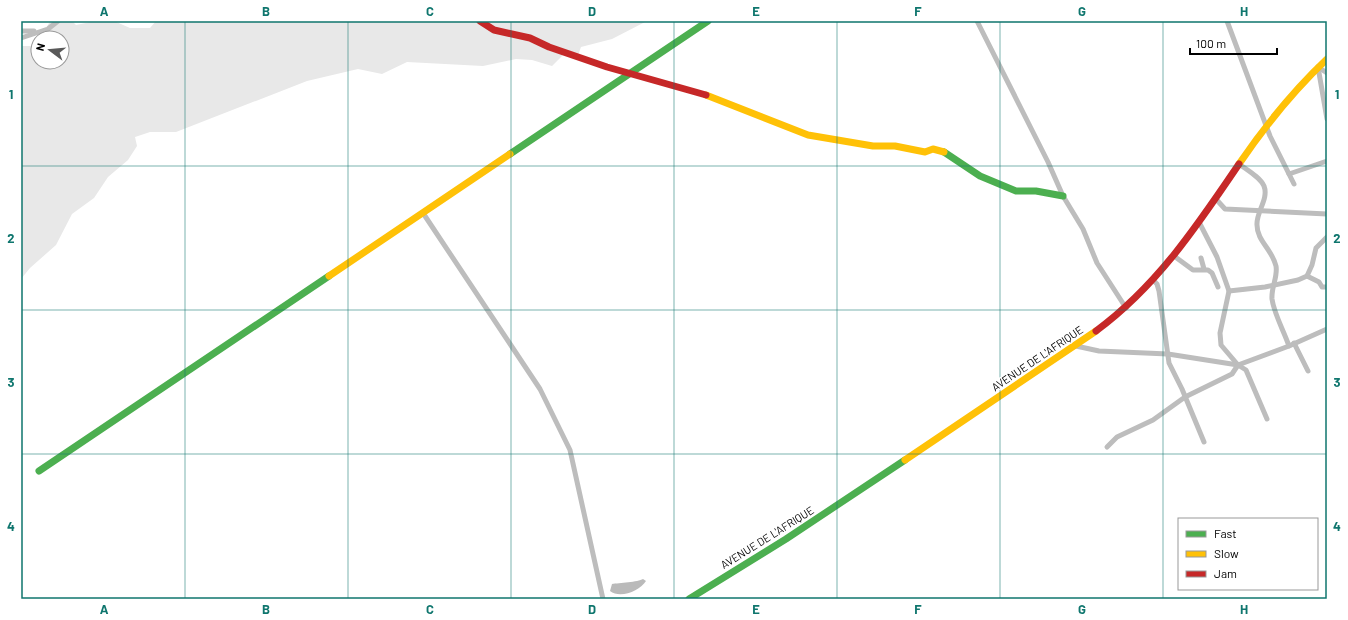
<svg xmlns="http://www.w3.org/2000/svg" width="1348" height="620" font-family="Barlow,sans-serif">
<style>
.green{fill:#e8e8e8}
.water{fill:#bababa}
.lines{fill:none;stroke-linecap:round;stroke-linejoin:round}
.street{stroke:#bdbdbd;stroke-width:5}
.fast{stroke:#4caf50;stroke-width:7}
.slow{stroke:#ffc107;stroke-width:7}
.jam{stroke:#c62828;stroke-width:7}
.grid{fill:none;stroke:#0f766e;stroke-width:1;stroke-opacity:0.55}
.labels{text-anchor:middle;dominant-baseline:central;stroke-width:3;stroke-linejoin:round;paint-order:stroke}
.street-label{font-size:11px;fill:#000;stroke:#fff}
.neatline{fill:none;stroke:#0f766e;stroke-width:1.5}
.grid-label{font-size:13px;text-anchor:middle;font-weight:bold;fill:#0f766e}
</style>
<rect width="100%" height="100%" fill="#fff"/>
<path class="green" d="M 50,21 L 72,21 L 76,25 L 96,21 L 114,21 L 130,28 L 150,28 L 156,21 L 647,21 L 612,39 L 581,47 L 577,58 L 563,55 L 552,66 L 532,60 L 516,59 L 483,66 L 407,62 L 382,74 L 358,69 L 307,81 L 176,132 L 150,132 L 135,137 L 137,146 L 128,160 L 108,177 L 94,198 L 72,214 L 56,245 L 30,268 L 21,279 L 21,46 L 33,46 L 35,57 L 38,62 L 62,62 L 62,38 L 41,38 Z"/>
<path class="water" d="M 643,579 L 646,581 C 640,591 620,599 610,591 L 612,584 C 619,583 638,582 643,579 Z"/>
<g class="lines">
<g class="street">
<path d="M 977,21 L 1048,162 L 1063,196 L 1083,229 L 1097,263 L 1126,308"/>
<path d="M 1227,21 L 1270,136 L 1289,174 L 1327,161"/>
<path d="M 21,31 L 34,31"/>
<path d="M 21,38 L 48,29 L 58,21"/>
<path d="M 1318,67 L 1327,119"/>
<path d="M 1318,67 L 1327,73"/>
<path d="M 1239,164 C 1247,170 1260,177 1264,186 C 1269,199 1256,212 1257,225 C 1257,241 1272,249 1276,266 C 1278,277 1271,287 1272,299 C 1274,314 1284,331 1289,346"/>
<path d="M 1289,174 L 1294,184"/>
<path d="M 1215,198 L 1225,209 L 1327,214"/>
<path d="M 423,213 L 540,389 L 570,450 L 603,599"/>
<path d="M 1199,222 L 1217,257 L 1229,291 L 1220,333 L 1221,345 L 1238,365 L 1246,370 L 1267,419"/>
<path d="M 1174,256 L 1193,270 L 1208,270 L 1212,273 L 1218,287"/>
<path d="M 1201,258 L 1204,269"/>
<path d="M 1307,276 L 1319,282 L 1322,287 L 1327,287"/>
<path d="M 1153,280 L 1157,284 L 1159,291 L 1169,363 L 1182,389 L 1204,442"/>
<path d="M 1229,291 L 1265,287 L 1298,280 L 1307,276 L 1312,265 L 1316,248 L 1327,237"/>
<path d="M 1294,343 L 1308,371"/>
<path d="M 1076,346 L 1099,351 L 1168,354 L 1238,365 L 1289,346 L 1327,329"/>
<path d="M 1107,447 L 1117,437 L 1153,420 L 1185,397 L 1232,374 L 1238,365"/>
</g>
<g class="fast">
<path d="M 944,152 L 980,176 L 1016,191 L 1036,191 L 1063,196"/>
<path d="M 510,154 L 708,21"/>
<path d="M 39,471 L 329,276"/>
<path d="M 689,599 L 786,539 L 905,460"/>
</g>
<g class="slow">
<path d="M 706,95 L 808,135 L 873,146 L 895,146 L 925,152 L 933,149 L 944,152"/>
<path d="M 1239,164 C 1265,126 1293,91 1327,59"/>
<path d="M 329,276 L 510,154"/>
<path d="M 905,460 L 1096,331"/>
</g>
<g class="jam">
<path d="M 480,21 L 494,30 L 530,38 L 549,47 L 607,67 L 706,95"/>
<path d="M 1096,331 C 1157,286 1197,226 1239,164"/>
</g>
</g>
<path class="grid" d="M 185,21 L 185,599M 348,21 L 348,599M 511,21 L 511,599M 674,21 L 674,599M 837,21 L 837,599M 1000,21 L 1000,599M 1163,21 L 1163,599M 21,166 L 1327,166M 21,310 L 1327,310M 21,454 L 1327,454"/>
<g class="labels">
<g class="street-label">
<text transform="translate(1037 358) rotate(-34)">AVENUE DE L'AFRIQUE</text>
<text transform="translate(767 537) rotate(-32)">AVENUE DE L'AFRIQUE</text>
</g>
</g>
<rect width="1348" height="620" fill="none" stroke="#ffffff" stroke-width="44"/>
<rect x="1178" y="518" width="140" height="72" fill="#ffffff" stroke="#999999"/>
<rect x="1186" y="531" width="20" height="6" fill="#4caf50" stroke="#999999"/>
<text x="1214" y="538" font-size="12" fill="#000000">Fast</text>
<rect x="1186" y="551" width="20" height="6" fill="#ffc107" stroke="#999999"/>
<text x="1214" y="558" font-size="12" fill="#000000">Slow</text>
<rect x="1186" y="571" width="20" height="6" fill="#c62828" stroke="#999999"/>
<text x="1214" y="578" font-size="12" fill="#000000">Jam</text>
<g transform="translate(50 50) rotate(286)"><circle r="19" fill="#ffffff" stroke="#999999"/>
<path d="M0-3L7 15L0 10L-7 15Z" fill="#595959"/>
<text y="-6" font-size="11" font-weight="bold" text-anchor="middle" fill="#000000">N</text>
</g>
<path d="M1190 48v6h87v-6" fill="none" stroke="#000000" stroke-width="2"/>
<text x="1196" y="48" font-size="12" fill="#000000" stroke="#ffffff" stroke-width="3" paint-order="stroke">100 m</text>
<rect x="22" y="22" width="1304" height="576" class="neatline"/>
<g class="grid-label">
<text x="104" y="16">A</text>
<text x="266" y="16">B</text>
<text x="430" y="16">C</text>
<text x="592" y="16">D</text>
<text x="756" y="16">E</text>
<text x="918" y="16">F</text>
<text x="1082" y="16">G</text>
<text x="1244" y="16">H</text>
<text x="11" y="99">1</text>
<text x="1337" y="99">1</text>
<text x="11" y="243">2</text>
<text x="1337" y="243">2</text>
<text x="11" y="387">3</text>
<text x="1337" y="387">3</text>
<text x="11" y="531">4</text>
<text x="1337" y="531">4</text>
<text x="104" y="614">A</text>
<text x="266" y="614">B</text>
<text x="430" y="614">C</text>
<text x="592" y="614">D</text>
<text x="756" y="614">E</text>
<text x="918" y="614">F</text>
<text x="1082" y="614">G</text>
<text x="1244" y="614">H</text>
</g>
</svg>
